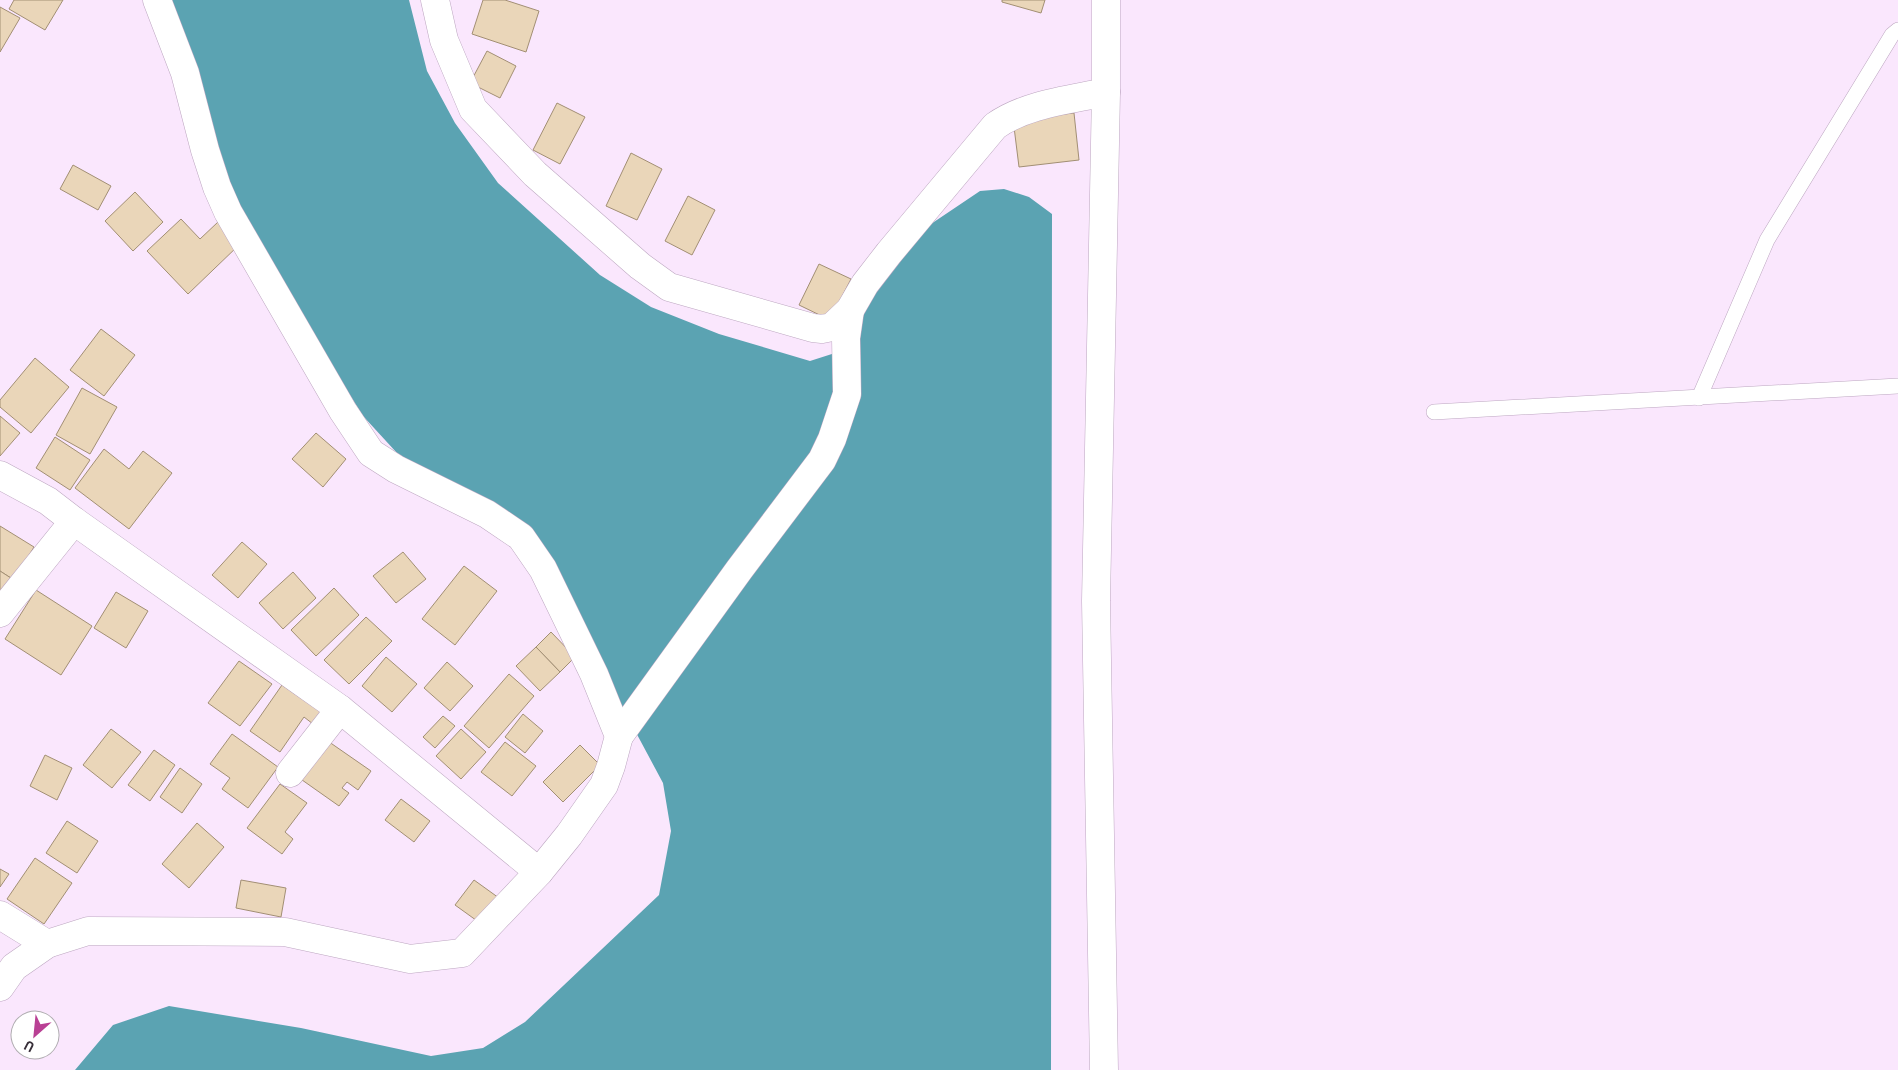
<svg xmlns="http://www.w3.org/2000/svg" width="1898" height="1070" font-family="'PT Sans',sans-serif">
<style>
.water{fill:#5ba3b2}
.building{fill:#ead6b9;stroke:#a28f74}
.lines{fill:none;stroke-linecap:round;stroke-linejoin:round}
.service-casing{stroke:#bda7c1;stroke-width:16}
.minor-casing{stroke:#bda7c1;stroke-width:29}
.service{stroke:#fff;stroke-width:15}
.minor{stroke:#fff;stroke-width:28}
</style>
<rect width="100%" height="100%" fill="#fae7fd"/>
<path class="water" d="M 168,0 L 409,0 L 427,71 L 455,123 L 498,183 L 600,275 L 651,307 L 719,334 L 810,361 L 835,353 L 869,297 L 925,228 L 980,191 L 1004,189 L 1029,197 L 1052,214 L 1051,1070 L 75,1070 L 113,1025 L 169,1006 L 301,1028 L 431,1056 L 483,1048 L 525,1022 L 659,895 L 671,831 L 663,783 L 549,570 L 527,535 L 397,453 L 363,416 L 263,256 L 223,183 Z"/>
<g class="building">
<path d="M 14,0 L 63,0 L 45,30 L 9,9 Z"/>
<path d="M 483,0 L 505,0 L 539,11 L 526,52 L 472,34 Z"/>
<path d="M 1002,0 L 1045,0 L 1041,13 L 1002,2 Z"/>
<path d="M 0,7 L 20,18 L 0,52 Z"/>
<path d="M 487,51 L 516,66 L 500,98 L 470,83 Z"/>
<path d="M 557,103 L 585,117 L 560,164 L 533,150 Z"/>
<path d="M 1074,113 L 1079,160 L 1019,167 L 1013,119 Z"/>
<path d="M 631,153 L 662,169 L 637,220 L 606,206 Z"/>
<path d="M 73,165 L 111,186 L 98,210 L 60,189 Z"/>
<path d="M 135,192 L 163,222 L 133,251 L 105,221 Z"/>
<path d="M 688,196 L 715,210 L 692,255 L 665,241 Z"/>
<path d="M 181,219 L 200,239 L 218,222 L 239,245 L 188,294 L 147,251 Z"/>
<path d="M 819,264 L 851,279 L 830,320 L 799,305 Z"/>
<path d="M 101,329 L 135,355 L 104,396 L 70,370 Z"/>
<path d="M 35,358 L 69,387 L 31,433 L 0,407 L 0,400 Z"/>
<path d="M 82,388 L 117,407 L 90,454 L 56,435 Z"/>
<path d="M 0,416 L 20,433 L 0,456 Z"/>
<path d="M 316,433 L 346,459 L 323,487 L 292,459 Z"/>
<path d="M 55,437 L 90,460 L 70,490 L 36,468 Z"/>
<path d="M 104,449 L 129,469 L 143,451 L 172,473 L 129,529 L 75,488 Z"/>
<path d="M 0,526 L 34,547 L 14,580 L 0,571 Z"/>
<path d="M 242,542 L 267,564 L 238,598 L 212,575 Z"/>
<path d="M 403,552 L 426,579 L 396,603 L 373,576 Z"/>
<path d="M 464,566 L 497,591 L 455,645 L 422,619 Z"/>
<path d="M 0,571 L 14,580 L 0,602 Z"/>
<path d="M 293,572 L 316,598 L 283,629 L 259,603 Z"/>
<path d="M 334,588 L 359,615 L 316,656 L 291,630 Z"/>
<path d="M 36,590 L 92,626 L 61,675 L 5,639 Z"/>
<path d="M 116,592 L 148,611 L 126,648 L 94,628 Z"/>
<path d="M 366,617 L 392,641 L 349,684 L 324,660 Z"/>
<path d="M 551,632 L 575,657 L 560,672 L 536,647 Z"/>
<path d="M 536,647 L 560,672 L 540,691 L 516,666 Z"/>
<path d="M 386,657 L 417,684 L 392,712 L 362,686 Z"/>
<path d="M 239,661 L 272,684 L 240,726 L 208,703 Z"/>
<path d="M 447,662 L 473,686 L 450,711 L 424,688 Z"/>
<path d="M 509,674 L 534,696 L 489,748 L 464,726 Z"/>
<path d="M 282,685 L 321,712 L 313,724 L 304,717 L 280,752 L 250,731 Z"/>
<path d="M 523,714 L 543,731 L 525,753 L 505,737 Z"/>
<path d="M 443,716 L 455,726 L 435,748 L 423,737 Z"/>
<path d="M 111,729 L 141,752 L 112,788 L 83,765 Z"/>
<path d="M 461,729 L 486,752 L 461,779 L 436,756 Z"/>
<path d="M 232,734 L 278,767 L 248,808 L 222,789 L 230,778 L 210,764 Z"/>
<path d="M 322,737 L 371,771 L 358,790 L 347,782 L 342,788 L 349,793 L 339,806 L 295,775 Z"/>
<path d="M 505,742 L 536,766 L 512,796 L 481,772 Z"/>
<path d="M 580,745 L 600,765 L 563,802 L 543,782 Z"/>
<path d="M 154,750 L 175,765 L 150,801 L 128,785 Z"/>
<path d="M 45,755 L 72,768 L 57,800 L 30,786 Z"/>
<path d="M 180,768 L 202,784 L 182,813 L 160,797 Z"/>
<path d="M 280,784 L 307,803 L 285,832 L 293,839 L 282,854 L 247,828 Z"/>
<path d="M 401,799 L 430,821 L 414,842 L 385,820 Z"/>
<path d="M 67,821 L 98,841 L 77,873 L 46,853 Z"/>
<path d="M 197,823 L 224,847 L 189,888 L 162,864 Z"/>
<path d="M 35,858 L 72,883 L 44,924 L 7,899 Z"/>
<path d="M 0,869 L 9,874 L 0,887 Z"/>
<path d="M 241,880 L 286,888 L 281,917 L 236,908 Z"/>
<path d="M 474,880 L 499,898 L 480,923 L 455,905 Z"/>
</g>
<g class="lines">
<g class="service-casing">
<g id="service">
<path d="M 1699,398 L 1767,240 L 1892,35 L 1898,30"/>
<path d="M 1434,412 L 1898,386"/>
</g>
</g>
<g class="minor-casing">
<g id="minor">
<path d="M 435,0 L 444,40 L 473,109 L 535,174 L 640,266 L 669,287 L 813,328 L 822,329 L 832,327 L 850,310 L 865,284 L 889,253 L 995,126 C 1026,104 1069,100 1106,92"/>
<path d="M 0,475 L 48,501 L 74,521 L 340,709 L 539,872"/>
<path d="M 0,613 L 74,521"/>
<path d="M 619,736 L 739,570 L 822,460 L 832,439 L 847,394 L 846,338 L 850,310"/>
<path d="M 290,773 L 340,709"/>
<path d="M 0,915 L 47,944"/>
<path d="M 0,987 L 14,967 L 47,944 L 88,931 L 285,932 L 410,959 L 462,953 L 539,872 L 569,835 L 604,785 L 611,766 L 619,736 L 594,674 L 543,569 L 521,537 L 487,514 L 396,469 L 371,453 L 343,411 L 228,212 L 217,187 L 205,150 L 185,73 L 157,0"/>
<path d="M 1104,1070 L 1096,601 L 1106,92 L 1106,0"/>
</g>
</g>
<use href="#service" class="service"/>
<use href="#minor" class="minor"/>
</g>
<g transform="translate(35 1035) rotate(207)"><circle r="24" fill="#ffffff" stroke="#afacb0"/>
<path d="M0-4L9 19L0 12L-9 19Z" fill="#b94094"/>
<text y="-8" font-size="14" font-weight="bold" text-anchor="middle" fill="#382f39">U</text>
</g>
</svg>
